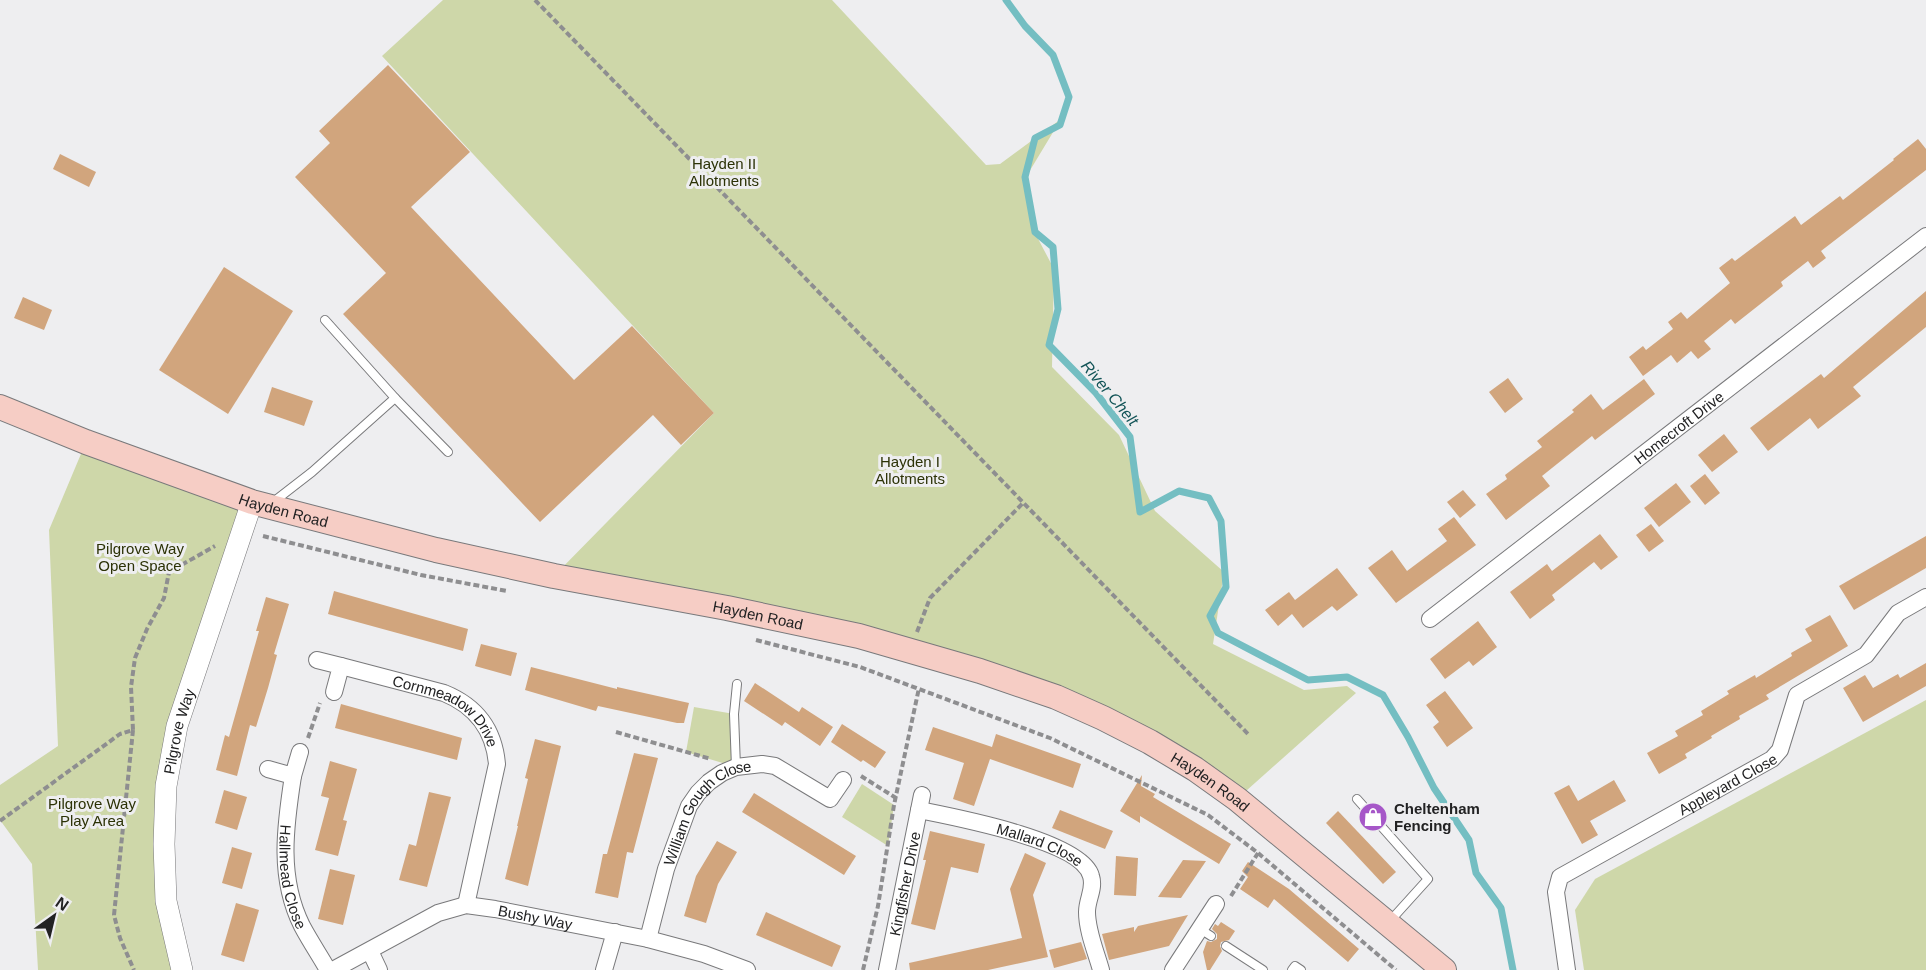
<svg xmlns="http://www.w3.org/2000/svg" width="1926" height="970" font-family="Arial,sans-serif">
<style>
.green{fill:#ced7a9}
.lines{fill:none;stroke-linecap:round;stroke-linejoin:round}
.stream{stroke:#74bec2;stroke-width:7}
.building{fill:#d1a57d}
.service-casing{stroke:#79797b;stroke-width:10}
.minor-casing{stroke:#79797b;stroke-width:18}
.tertiary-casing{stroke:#79797b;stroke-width:22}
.secondary-casing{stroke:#79797b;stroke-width:26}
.path{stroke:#8e8e90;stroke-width:4;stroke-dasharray:6 3;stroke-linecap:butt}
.service{stroke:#fff;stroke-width:8}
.minor{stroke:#fff;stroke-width:16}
.tertiary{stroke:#fff;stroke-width:21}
.secondary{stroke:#f6cdc5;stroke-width:24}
.labels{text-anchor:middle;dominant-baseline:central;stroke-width:6;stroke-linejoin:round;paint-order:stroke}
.park-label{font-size:15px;fill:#2c3206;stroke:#eeeef0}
.street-label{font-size:15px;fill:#222223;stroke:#eeeef0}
.poi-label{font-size:15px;font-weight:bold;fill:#222223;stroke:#eeeef0;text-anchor:start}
.water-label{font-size:16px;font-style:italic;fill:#125457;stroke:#eeeef0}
</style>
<rect width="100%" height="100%" fill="#eeeef0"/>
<g class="green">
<path d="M 443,0 L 832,0 L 986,165 L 1000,164 L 1061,119 L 1026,177 L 1035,233 L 1054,269 L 1052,367 L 1119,435 L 1155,511 L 1224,572 L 1213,644 L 1304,690 L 1347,686 L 1356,693 L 1237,799 L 1195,769 L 980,671 L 554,576 L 714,413 L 382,56 Z"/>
<path d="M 86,442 L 252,502 L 166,786 L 182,970 L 38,970 L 32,864 L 0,820 L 0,785 L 58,746 L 49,530 Z"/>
<path d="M 1926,700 L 1926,970 L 1584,970 L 1575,910 L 1595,879 Z"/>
<path d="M 694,707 L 734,714 L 736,767 L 686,752 Z"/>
<path d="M 862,784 L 894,805 L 888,846 L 842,817 Z"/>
</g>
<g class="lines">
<path class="stream" d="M 1006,0 L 1025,26 L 1053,55 L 1069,97 L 1060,125 L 1035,138 L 1025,177 L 1035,232 L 1053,247 L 1058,309 L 1049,345 L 1096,393 L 1130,437 L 1140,512 L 1179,491 L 1209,498 L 1221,521 L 1226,587 L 1210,616 L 1218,633 L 1308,680 L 1347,677 L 1383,695 L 1408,737 L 1434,788 L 1469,840 L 1476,873 L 1501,908 L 1513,970"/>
</g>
<g class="building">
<path d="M 388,65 L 470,152 L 411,207 L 574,380 L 632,326 L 714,413 L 681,445 L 653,415 L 540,522 L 343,314 L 386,273 L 295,177 L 330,143 L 319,131 Z"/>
<path d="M 1918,139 L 1926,149 L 1926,170 L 1821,251 L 1826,258 L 1813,268 L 1808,261 L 1781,282 L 1783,286 L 1735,324 L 1731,319 L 1704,341 L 1711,349 L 1698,359 L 1691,351 L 1677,363 L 1671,355 L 1643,376 L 1629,357 L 1643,346 L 1646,350 L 1673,329 L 1668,322 L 1681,312 L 1687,319 L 1730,283 L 1719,268 L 1732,258 L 1735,261 L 1795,216 L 1801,225 L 1840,196 L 1843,200 L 1894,160 L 1893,159 Z"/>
<path d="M 60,154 L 96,172 L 89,187 L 53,169 Z"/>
<path d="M 224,267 L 293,311 L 228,414 L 159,370 Z"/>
<path d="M 1926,291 L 1926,327 L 1853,387 L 1861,396 L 1818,429 L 1810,418 L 1768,451 L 1750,428 L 1821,374 L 1824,378 Z"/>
<path d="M 23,297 L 52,310 L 44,330 L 14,318 Z"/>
<path d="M 1508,378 L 1523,399 L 1505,413 L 1489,392 Z"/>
<path d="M 1644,379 L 1655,394 L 1595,440 L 1592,436 L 1542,476 L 1550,486 L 1506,520 L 1486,494 L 1507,479 L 1505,475 L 1542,447 L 1537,441 L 1574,412 L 1572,410 L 1591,394 L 1603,410 Z"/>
<path d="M 272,387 L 313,401 L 304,426 L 264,412 Z"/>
<path d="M 1724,434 L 1738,452 L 1712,472 L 1698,455 Z"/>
<path d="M 1705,474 L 1720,493 L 1705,505 L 1690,486 Z"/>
<path d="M 1676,483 L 1691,502 L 1659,527 L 1644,508 Z"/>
<path d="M 1463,490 L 1476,505 L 1460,518 L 1447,502 Z"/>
<path d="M 1454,517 L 1476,545 L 1396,603 L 1368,568 L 1392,550 L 1407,571 L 1447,541 L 1438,529 Z"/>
<path d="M 1651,524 L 1664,541 L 1649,552 L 1636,535 Z"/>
<path d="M 1600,534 L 1618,557 L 1601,570 L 1594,562 L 1552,595 L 1555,600 L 1530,619 L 1510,592 L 1547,564 L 1552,571 Z"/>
<path d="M 1926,536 L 1926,568 L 1854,610 L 1839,586 Z"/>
<path d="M 1337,568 L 1358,595 L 1337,611 L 1332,606 L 1303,628 L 1292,614 L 1278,626 L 1265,610 L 1289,592 L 1295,600 Z"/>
<path d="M 334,591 L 468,629 L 463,651 L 328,614 Z"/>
<path d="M 266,597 L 289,604 L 274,654 L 277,655 L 268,688 L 256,727 L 250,725 L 237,776 L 216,770 L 225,735 L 229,737 L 259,631 L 256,631 Z"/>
<path d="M 1830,615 L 1848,646 L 1766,695 L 1769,699 L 1739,716 L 1740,719 L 1711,736 L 1712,738 L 1685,754 L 1687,758 L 1659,774 L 1647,753 L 1678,736 L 1675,731 L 1703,715 L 1701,711 L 1729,694 L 1727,691 L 1755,675 L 1756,678 L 1792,656 L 1791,653 L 1812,641 L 1805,629 Z"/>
<path d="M 1478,621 L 1497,647 L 1473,666 L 1469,661 L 1445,679 L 1430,659 Z"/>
<path d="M 481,644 L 517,653 L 511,676 L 475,666 Z"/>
<path d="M 1926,663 L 1926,686 L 1863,722 L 1843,688 L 1865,675 L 1873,688 L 1898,674 L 1900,678 Z"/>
<path d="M 531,667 L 617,689 L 617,687 L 689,703 L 684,723 L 677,723 L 598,706 L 596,711 L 525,690 Z"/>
<path d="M 755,683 L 799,712 L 802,707 L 833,727 L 820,746 L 785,722 L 782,726 L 744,701 Z"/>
<path d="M 1445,691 L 1473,728 L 1447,747 L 1433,727 L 1439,722 L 1426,705 Z"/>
<path d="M 341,704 L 462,738 L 457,760 L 335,728 Z"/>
<path d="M 842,724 L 886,752 L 875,768 L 863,760 L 861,762 L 831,742 Z"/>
<path d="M 933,727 L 992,747 L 996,734 L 1081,764 L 1073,788 L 990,759 L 974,806 L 953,799 L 964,763 L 925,750 Z"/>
<path d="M 535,739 L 561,746 L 528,886 L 505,879 L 518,826 L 517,826 L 528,779 L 525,778 Z"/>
<path d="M 634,753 L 658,758 L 633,853 L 627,852 L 618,898 L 595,893 L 603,854 L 607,854 Z"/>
<path d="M 330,761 L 357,769 L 343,820 L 347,821 L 338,856 L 315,850 L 329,798 L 321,796 Z"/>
<path d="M 1142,775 L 1141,786 L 1155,794 L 1153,797 L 1231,844 L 1219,864 L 1140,816 L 1140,823 L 1120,811 Z"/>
<path d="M 1614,780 L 1626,801 L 1590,821 L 1598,835 L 1582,844 L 1554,793 L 1569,785 L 1578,801 Z"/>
<path d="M 224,790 L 247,797 L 237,830 L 215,823 Z"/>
<path d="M 429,792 L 451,797 L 427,887 L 399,880 L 409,844 L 416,846 Z"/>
<path d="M 754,793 L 856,856 L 844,875 L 742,812 Z"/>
<path d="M 1060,810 L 1113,831 L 1105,849 L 1052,828 Z"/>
<path d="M 1338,811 L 1396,872 L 1383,884 L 1326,823 Z"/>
<path d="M 930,831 L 985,844 L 978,873 L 951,867 L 935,930 L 911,924 L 926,860 L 923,860 Z"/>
<path d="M 717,841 L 737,852 L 718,884 L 706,923 L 684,916 L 696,876 Z"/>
<path d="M 232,847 L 252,853 L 242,889 L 222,883 Z"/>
<path d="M 1025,853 L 1046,863 L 1033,895 L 1048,957 L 988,970 L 910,970 L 909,963 L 1022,938 L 1010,889 Z"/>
<path d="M 1116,856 L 1138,858 L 1136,896 L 1114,895 Z"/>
<path d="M 1183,860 L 1206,861 L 1181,898 L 1158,897 Z"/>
<path d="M 1248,862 L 1289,889 L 1359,949 L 1348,962 L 1274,899 L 1268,908 L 1240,889 L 1248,877 L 1242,871 Z"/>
<path d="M 330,869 L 355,875 L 343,925 L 318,919 Z"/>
<path d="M 236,903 L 259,910 L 244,962 L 221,955 Z"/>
<path d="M 766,912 L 841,946 L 832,967 L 756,935 Z"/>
<path d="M 1188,915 L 1169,946 L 1109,960 L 1102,934 L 1134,927 L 1134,932 L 1138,926 Z"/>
<path d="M 1221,922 L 1235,931 L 1229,940 L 1221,942 L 1220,946 L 1222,951 L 1210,970 L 1207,970 L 1203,952 L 1207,941 L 1211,942 L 1217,939 L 1217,934 L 1212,929 L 1215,924 L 1218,926 Z"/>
<path d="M 1081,942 L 1087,959 L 1054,968 L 1049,950 Z"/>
</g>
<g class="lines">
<g class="service-casing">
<g id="service">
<path d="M 325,320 L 395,398 L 448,452"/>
<path d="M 272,503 L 312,472 L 395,398"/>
<path d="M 736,767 L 734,714 L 737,684"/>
<path d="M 1357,799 L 1428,879 L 1390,921"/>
<path d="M 1200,929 L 1211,936"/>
<path d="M 1226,946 L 1263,970"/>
<path d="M 1292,970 L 1295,966 L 1301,970"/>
</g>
</g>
<g class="minor-casing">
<g id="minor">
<path id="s1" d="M 1430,619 L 1926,236"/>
<path d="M 317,660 L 341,666 L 334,692"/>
<path id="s2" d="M 341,666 L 444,693 C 476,706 494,730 497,764 L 466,905"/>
<path d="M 268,769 L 293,776 L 300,752"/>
<path id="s3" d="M 293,776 C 285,827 278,878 302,926 C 310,941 320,956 328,970"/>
<path id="s4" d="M 919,810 C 954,817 1082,841 1091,876 C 1095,889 1087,899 1087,912 C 1087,931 1096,952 1101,970"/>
<path id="s5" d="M 648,939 L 666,869 L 689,806 L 698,793 L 709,782 L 722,773 L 736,767 L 762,764 L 775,766 L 830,799 L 843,780"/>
<path d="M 370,951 L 379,970"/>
<path id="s6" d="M 333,970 L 438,913 L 466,905 L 495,909 L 648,939 L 704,954 L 747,970"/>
<path d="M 604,970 L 615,932"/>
<path id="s7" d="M 887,970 L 922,795"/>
<path d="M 1173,970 L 1216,904"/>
<path id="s8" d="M 1567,970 L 1556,892 L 1560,877 L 1772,759 L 1780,750 L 1797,695 L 1866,655 L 1898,613 L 1926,597"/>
</g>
</g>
<g class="tertiary-casing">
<g id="tertiary">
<path id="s9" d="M 182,970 L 166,901 L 164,844 L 166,786 L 177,726 L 252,502"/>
</g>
</g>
<g class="secondary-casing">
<g id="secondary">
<path id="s10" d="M 0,407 L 86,442 L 252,502 L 436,550 L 554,576 L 727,608 L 859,636 L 980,671 L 1056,697 L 1103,718 L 1150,742 L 1195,769 L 1237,799 L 1444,970"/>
</g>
</g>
<g class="path">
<path d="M 535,0 L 1249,735"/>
<path d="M 263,536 L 421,575 L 507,591"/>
<path d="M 917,632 L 930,598 L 1024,502"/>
<path d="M 756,640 L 860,667 L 1050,738 L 1208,815 L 1258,853 L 1396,970"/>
<path d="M 133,730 L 114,915 L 120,938 L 134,970"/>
<path d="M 616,732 L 711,759"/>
<path d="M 308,738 L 320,703"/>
<path d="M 861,776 L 896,798"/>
<path d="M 0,821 L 120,734 L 133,730 L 131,687 L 135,658 L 147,629 L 164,598 L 169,572 L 215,546"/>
<path d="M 1231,896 L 1258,853"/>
<path d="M 863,970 L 878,906 L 894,805 L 919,688"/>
</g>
<use href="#service" class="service"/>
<use href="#minor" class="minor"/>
<use href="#tertiary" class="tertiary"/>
<use href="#secondary" class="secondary"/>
</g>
<defs>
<g id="shop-disc" transform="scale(1.5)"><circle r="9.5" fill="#a657c8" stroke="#eeeef0"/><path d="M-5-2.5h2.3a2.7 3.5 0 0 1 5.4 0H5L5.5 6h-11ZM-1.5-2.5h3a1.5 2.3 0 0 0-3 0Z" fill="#fff"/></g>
</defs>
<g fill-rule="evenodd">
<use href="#shop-disc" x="1373" y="817"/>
</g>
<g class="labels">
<g class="park-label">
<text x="724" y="163">Hayden II<tspan x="724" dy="17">Allotments</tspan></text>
<text x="910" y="461">Hayden I<tspan x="910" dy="17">Allotments</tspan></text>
<text x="140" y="548">Pilgrove Way<tspan x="140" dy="17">Open Space</tspan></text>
<text x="92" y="803">Pilgrove Way<tspan x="92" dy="17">Play Area</tspan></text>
</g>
<g class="street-label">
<text stroke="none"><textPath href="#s1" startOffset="314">Homecroft Drive</textPath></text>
<text stroke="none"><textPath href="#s10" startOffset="302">Hayden Road</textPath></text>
<text stroke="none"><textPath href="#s10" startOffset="788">Hayden Road</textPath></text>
<text stroke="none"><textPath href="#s2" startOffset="118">Cornmeadow Drive</textPath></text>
<text stroke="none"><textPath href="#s9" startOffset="242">Pilgrove Way</textPath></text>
<text stroke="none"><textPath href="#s10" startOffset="1274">Hayden Road</textPath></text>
<text stroke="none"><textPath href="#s8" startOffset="286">Appleyard Close</textPath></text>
<text stroke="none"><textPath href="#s5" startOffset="147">William Gough Close</textPath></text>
<text stroke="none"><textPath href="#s4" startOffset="126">Mallard Close</textPath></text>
<text stroke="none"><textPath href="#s3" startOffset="102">Hallmead Close</textPath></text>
<text stroke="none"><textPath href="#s7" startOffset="88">Kingfisher Drive</textPath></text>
<text stroke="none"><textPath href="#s6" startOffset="219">Bushy Way</textPath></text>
</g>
<g class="poi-label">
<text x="1394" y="808">Cheltenham<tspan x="1394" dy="17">Fencing</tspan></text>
</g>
<g class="water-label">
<text transform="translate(1110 393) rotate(50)">River Chelt</text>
</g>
</g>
<g transform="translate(54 916) rotate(34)" stroke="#eeeef0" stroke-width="4.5" paint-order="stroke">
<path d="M0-4.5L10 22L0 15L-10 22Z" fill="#222223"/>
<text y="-9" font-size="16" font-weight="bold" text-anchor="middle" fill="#222223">N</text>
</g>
</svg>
